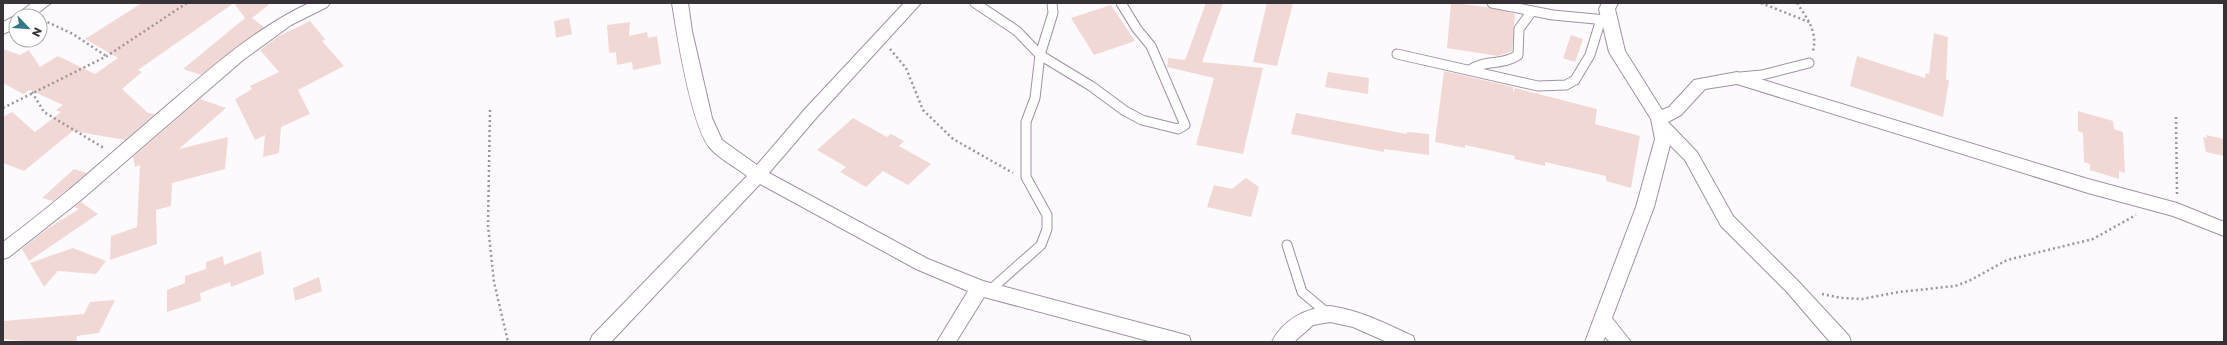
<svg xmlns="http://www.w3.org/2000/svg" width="2227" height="345" font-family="Poppins,sans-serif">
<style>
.building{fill:#f2d8d4}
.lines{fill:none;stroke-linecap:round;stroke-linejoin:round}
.lane-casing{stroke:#a092a3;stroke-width:11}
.street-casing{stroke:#a092a3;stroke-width:2}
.path{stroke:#9a969b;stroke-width:2.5;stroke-dasharray:2 3;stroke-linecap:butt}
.lane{stroke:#fff;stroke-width:9}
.street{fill:#fff;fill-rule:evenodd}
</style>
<rect width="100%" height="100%" fill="#fdfafe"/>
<g class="building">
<path d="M 142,3 L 271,3 L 252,18 L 264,27 L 201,75 L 183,69 L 245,18 L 234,3 L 138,70 L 142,72 L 122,89 L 148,113 L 155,114 L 125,140 L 73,131 L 24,171 L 3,163 L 3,117 L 12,112 L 35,132 L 61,112 L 56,110 L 63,105 L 30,90 L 23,94 L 3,83 L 3,49 L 20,55 L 29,50 L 40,67 L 58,56 L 95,74 L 118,58 L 85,39 Z"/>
<path d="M 1206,3 L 1223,3 L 1202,62 L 1263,68 L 1243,154 L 1196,145 L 1214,78 L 1167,67 L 1168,58 L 1185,60 Z"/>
<path d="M 1267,3 L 1293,3 L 1277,66 L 1253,62 Z"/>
<path d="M 1451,3 L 1488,7 L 1515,14 L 1512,51 L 1498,56 L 1447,48 Z"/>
<path d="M 1111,5 L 1135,41 L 1094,55 L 1071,18 Z"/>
<path d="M 569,18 L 572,34 L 556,38 L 554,21 Z"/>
<path d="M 310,21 L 325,39 L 322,41 L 344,66 L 298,90 L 310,114 L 281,127 L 279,153 L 263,157 L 265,135 L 255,140 L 235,99 L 252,89 L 250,86 L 279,72 L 260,50 L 279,36 Z"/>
<path d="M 630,22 L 629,36 L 647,32 L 648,38 L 657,36 L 661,64 L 633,70 L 632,62 L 617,65 L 616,52 L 609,53 L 607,25 Z"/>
<path d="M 1934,33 L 1948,37 L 1946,80 L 1949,80 L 1943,117 L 1850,86 L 1857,56 L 1925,78 L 1926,73 L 1929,74 Z"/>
<path d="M 1571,35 L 1583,39 L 1575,62 L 1563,58 Z"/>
<path d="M 1444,71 L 1513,87 L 1513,92 L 1515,88 L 1597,109 L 1595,124 L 1640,136 L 1631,188 L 1606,181 L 1606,176 L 1545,162 L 1545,166 L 1514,159 L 1515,156 L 1465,145 L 1465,148 L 1435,142 Z"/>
<path d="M 1328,72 L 1369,78 L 1368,94 L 1325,87 Z"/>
<path d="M 200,99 L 226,108 L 179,149 L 228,137 L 225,169 L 172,183 L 171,206 L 156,210 L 157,244 L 110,260 L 111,236 L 137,227 L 140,165 L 135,167 L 133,157 Z"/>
<path d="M 2078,111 L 2113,121 L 2114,129 L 2123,132 L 2125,173 L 2119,171 L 2119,179 L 2090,170 L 2090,164 L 2084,162 L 2083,133 L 2078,131 Z"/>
<path d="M 1296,113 L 1407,134 L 1407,132 L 1429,134 L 1429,155 L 1384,149 L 1384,152 L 1291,134 Z"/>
<path d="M 853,118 L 887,137 L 891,134 L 904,141 L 899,146 L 931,164 L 908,185 L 883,171 L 866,187 L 840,172 L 846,167 L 817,150 Z"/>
<path d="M 2206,135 L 2224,139 L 2224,156 L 2206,152 L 2203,137 L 2207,138 Z"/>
<path d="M 74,169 L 87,173 L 53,201 L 42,198 Z"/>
<path d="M 1246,178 L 1259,187 L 1251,217 L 1207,207 L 1214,185 L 1232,189 Z"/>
<path d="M 81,202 L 98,214 L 29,261 L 22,249 L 47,229 L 79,209 L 74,207 Z"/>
<path d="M 73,248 L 106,261 L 96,274 L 58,271 L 44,287 L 30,263 Z"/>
<path d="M 261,251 L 264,274 L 231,287 L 230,282 L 200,293 L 201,301 L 167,312 L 167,290 L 185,283 L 185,276 L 206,269 L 206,262 L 223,256 L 224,265 Z"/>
<path d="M 319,277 L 322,291 L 295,301 L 293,288 Z"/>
<path d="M 115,300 L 99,333 L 77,336 L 76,342 L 20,342 L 22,341 L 3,339 L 3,321 L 84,314 L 90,302 Z"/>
</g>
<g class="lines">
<g class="lane-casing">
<g id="lane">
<path d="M 975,3 L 1017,31 L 1040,55 L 1091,86 L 1125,111 L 1142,120 L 1178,129 L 1185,125 L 1151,46 L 1137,29 L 1121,3"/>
<path d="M 1492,3 L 1553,15 L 1606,20"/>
<path d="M 1397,54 L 1538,86 L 1566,85 L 1575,80 L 1590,55 L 1601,19"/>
<path d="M 1470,70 C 1485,59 1503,66 1518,55 L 1519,29 L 1532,11"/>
<path d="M 1740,77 L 1762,75 L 1809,63"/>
<path d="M 1287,245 L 1302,292 L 1326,312"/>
<path d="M 989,291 L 1041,245 L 1047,229 L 1047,215 L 1026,177 L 1026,122 L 1035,98 L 1040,55 L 1053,13 L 1052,3"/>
</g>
</g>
<g class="street-casing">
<g id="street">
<path d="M 32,3 L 51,3 L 34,16 L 16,16 L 16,28 L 3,34 L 3,22 L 15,16 Z"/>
<path d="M 309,3 L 330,3 L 327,7 L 291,25 L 243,60 L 81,200 L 9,257 L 3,259 L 3,242 C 64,197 120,145 178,96 C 219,61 260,26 309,3 Z"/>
<path d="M 672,3 L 688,3 L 692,31 L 712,118 L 722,140 L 757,165 L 805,109 L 904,3 L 921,3 L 817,117 L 769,173 L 928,259 L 983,281 L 1182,334 L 1189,336 L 1191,342 L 1152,342 L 984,297 L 956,342 L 937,342 L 968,291 L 916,269 L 760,184 L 611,342 L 590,342 L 592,336 L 747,176 C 736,167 719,159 710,148 C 691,125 677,35 672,3 Z"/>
<path d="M 1602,3 L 1618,3 L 1615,9 L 1625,51 L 1662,110 L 1669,107 L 1694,80 L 1737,72 L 2088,179 L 2177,203 L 2224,222 L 2224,236 L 2173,216 L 2088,193 L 1737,84 L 1705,89 L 1681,115 L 1668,122 L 1697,152 L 1733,216 L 1799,282 L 1849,336 L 1851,342 L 1830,342 L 1787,292 L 1721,226 L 1685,160 L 1670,145 L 1654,207 L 1612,318 L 1631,342 L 1610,342 L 1605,337 L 1603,342 L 1585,342 L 1636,207 L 1655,139 L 1651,119 L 1609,52 L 1599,9 Z"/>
<path d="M 1330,306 C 1360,310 1386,324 1413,336 L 1415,342 L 1387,342 L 1353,327 L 1330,322 L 1313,325 L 1294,342 L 1272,342 C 1282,320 1306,308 1330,306 Z"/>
</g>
</g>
<g class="path">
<path d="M 1761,3 L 1809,22"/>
<path d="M 1797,3 C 1807,18 1818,32 1813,51"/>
<path d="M 43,20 L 73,34 L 106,56"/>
<path d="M 890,49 L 906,68 L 923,110 L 953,139 L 1013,173"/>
<path d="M 32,92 L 44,112 L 104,148"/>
<path d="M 3,108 L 107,56 L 187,3"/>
<path d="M 490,110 L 488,226 L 494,282 L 508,342"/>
<path d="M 2176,117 L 2177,195"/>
<path d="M 1822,294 L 1841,298 L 1862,299 L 1899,292 L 1955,286 L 1969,281 L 2007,260 L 2093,239 L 2136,215"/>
</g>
<use href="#lane" class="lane"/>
<use href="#street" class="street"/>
</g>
<rect width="2227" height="345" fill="none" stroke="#373138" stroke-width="8"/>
<g transform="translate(28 28) rotate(115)"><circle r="19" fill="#ffffff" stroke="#afadaf"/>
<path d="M0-3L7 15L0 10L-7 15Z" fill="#337986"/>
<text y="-6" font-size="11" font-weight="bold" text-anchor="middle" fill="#373138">N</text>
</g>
</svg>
